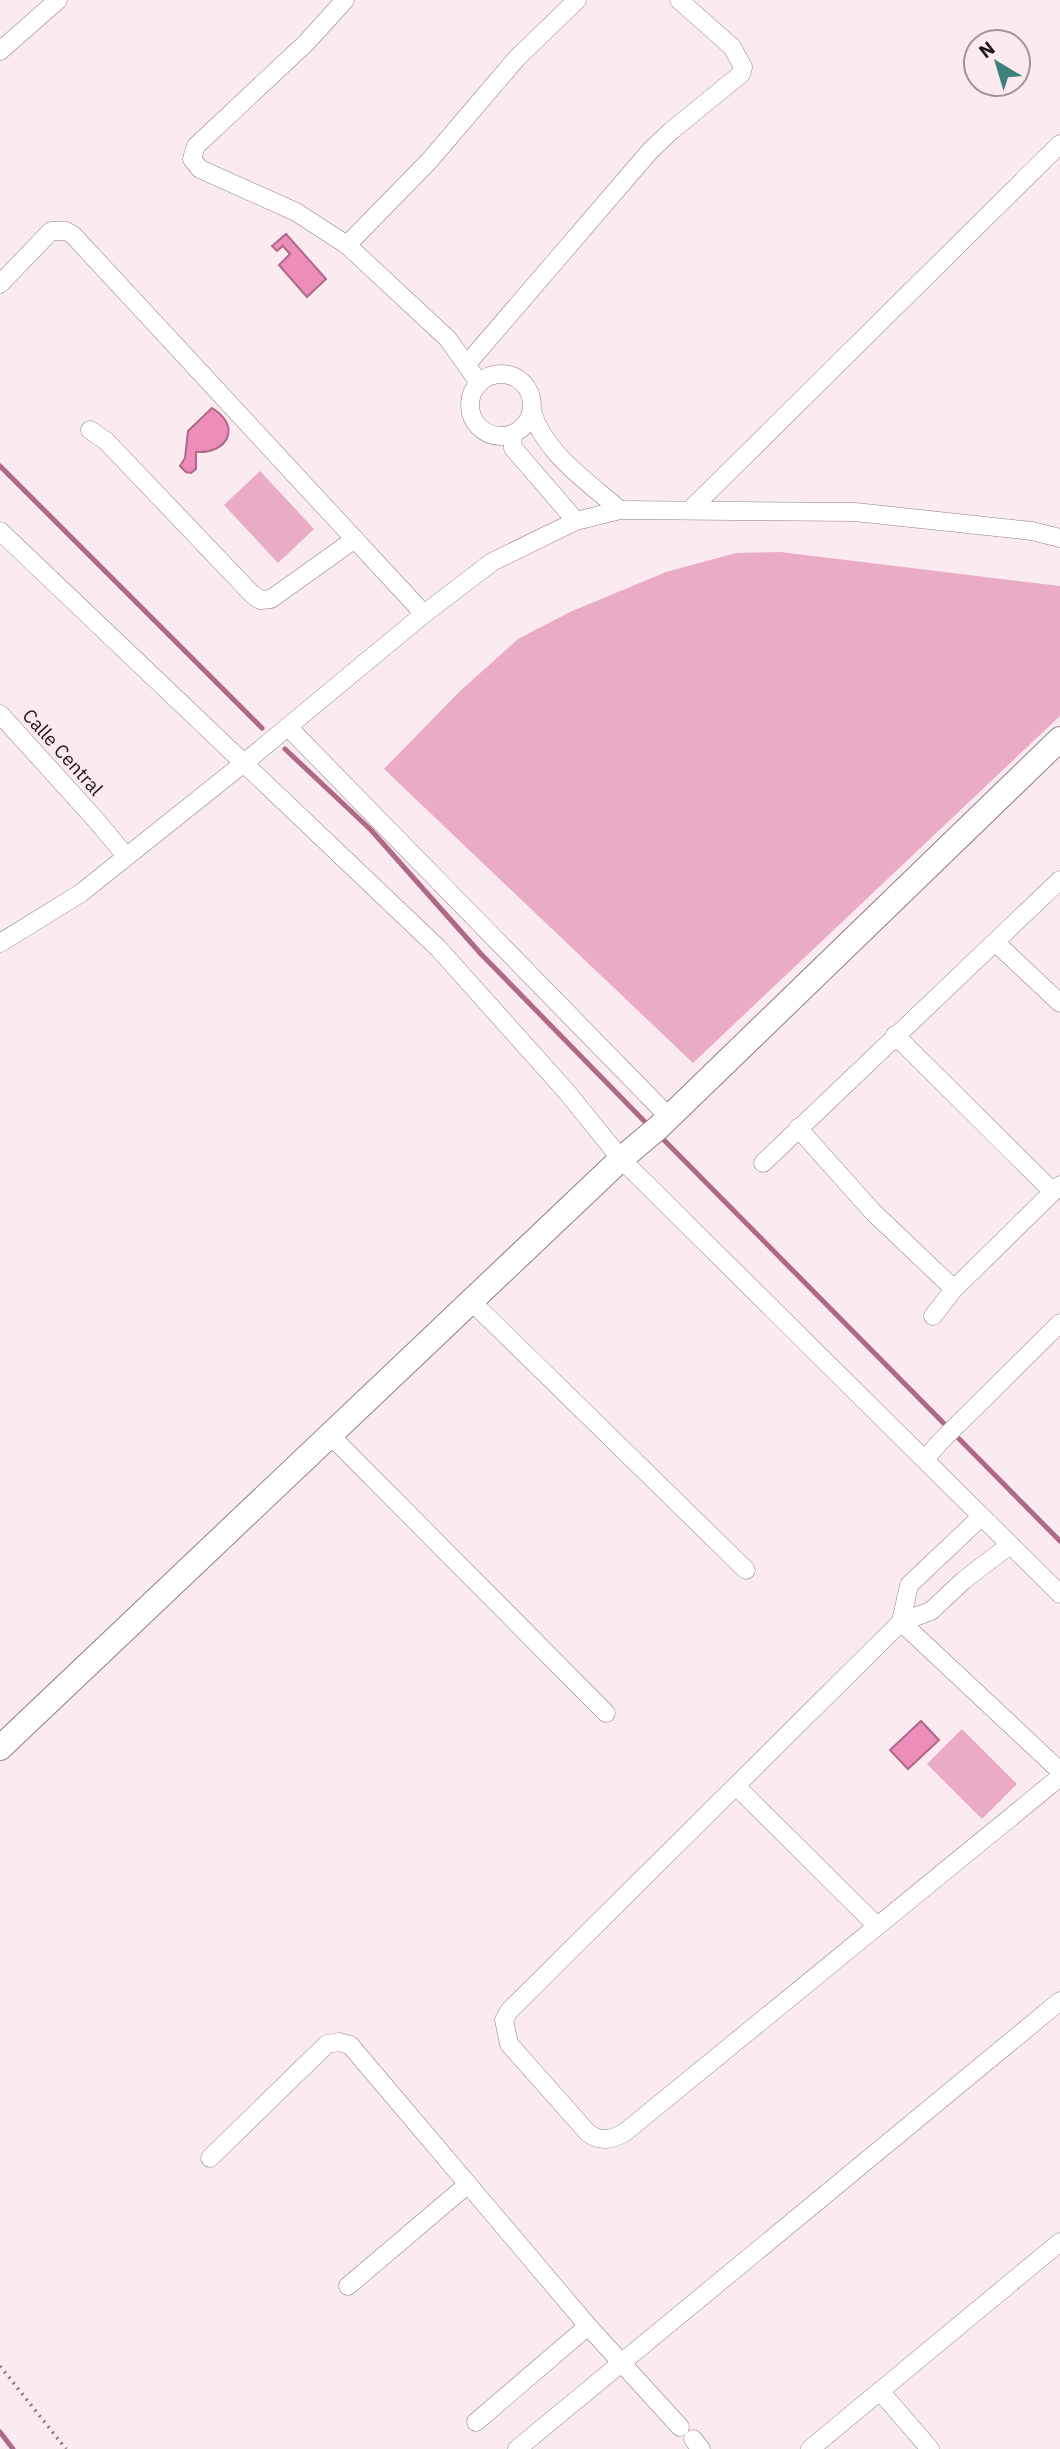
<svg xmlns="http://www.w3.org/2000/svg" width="1060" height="2449" font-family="'IBM Plex Sans',sans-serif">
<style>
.green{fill:#eaabc7}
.water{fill:#ed8db9;stroke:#ae6988;stroke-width:2}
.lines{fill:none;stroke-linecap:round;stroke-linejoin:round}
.stream{stroke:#ae6988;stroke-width:5}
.street-casing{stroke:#908187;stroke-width:19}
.secondary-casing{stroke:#908187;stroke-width:26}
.path{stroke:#887d81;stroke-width:3.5;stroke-dasharray:2 5;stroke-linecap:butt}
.street{stroke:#fff;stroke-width:18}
.secondary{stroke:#fff;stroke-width:24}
.labels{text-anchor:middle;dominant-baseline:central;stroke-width:6;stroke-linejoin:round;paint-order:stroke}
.street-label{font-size:19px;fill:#1b1517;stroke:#fbeaf0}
</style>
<rect width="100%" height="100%" fill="#fbeaf0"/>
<g class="green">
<path d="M 260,471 L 314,529 L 278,563 L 224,505 Z"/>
<path d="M 780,552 L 1060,586 L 1060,716 L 693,1063 L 384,769 L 459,692 L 518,639 L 570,612 L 666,572 L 736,553 Z"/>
<path d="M 962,1729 L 1017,1784 L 982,1819 L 927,1764 Z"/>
</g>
<g class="water">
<path d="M 286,234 L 326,279 L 307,297 L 279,265 L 290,254 L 283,246 L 277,251 L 272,246 Z"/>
<path d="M 212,408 C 242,426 228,454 196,452 L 196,469 L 191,473 L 186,472 L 180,466 L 185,458 L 188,431 Z"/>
<path d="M 921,1721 L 939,1740 L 908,1769 L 890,1750 Z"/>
</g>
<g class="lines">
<g class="stream">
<path d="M 0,466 L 262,728"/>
<path d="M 285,749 L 371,830 L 481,954 L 649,1126"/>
<path d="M 659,1135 L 1060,1541"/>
<path d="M 0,2432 L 13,2449"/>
</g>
<g class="street-casing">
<g id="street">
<path d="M 345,0 L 306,43 L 196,146 L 192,159 L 200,169 L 296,212 L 347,245 L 448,339 L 479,383"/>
<path d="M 0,51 L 58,0"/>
<path d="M 347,245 L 430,160 L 517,58 L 577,0"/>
<path d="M 0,284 L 51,231 L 66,231 L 73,235 L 424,614"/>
<path d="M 467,364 L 650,151 L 671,131 L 741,74 L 743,67 L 732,47 L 679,0"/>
<circle cx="501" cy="405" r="31"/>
<path d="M 532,411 C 544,453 588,482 620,510"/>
<path d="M 90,430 L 106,441 L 252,594 L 260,600 L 271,599 L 355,539"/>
<path d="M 512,434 L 513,448 L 576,521"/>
<path d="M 691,509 L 1060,144"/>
<path d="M 0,531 L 438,948 L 566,1091 L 621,1159 L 1060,1594"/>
<path d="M 0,714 L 95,819 L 126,856"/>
<path d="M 288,727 L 669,1117"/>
<path d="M 0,943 L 81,893 L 244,763 L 424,614 L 492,562 L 576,521 L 620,510 L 855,512 L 1032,531 L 1060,538"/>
<path d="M 996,943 L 1060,1003"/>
<path d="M 895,1035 L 1053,1192"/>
<path d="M 798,1128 L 873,1212 L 954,1289"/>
<path d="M 763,1163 L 1060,880"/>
<path d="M 472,1302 L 746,1570"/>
<path d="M 933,1316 L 954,1289 L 1060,1185"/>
<path d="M 331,1436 L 606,1713"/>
<path d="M 925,1459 L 939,1443 L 1060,1323"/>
<path d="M 1010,1545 L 964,1580 L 931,1611 L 901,1622 L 509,2011 L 504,2020 L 509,2044 L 588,2133 C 600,2142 611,2140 624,2133 L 1060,1777"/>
<path d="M 901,1622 L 1060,1771"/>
<path d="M 901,1622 L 909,1585 L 981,1517"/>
<path d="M 736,1786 L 877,1926"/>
<path d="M 210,2158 L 327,2044 L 339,2042 L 350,2045 L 588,2326 L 680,2427"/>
<path d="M 348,2286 L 467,2185"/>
<path d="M 880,2391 L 930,2449"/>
<path d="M 476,2422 L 588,2326"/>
<path d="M 693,2439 L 701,2449"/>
<path d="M 517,2449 L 1060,2001"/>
<path d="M 810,2449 L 1060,2242"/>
</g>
</g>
<g class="secondary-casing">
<path id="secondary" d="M 0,1748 L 621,1159 L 659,1127 L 1060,739"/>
</g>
<path class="path" d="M 0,2366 L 66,2449"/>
<use href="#street" class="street"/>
<use href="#secondary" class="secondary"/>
</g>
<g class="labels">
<g class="street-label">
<text transform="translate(63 752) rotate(48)">Calle Central</text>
</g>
</g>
<g transform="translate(997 63) rotate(322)"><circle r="33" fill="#fbeaf0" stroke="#a19599" stroke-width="2"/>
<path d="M0-5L12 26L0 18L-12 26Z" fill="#3c827b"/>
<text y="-10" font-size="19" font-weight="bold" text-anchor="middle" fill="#1b1517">N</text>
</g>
</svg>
